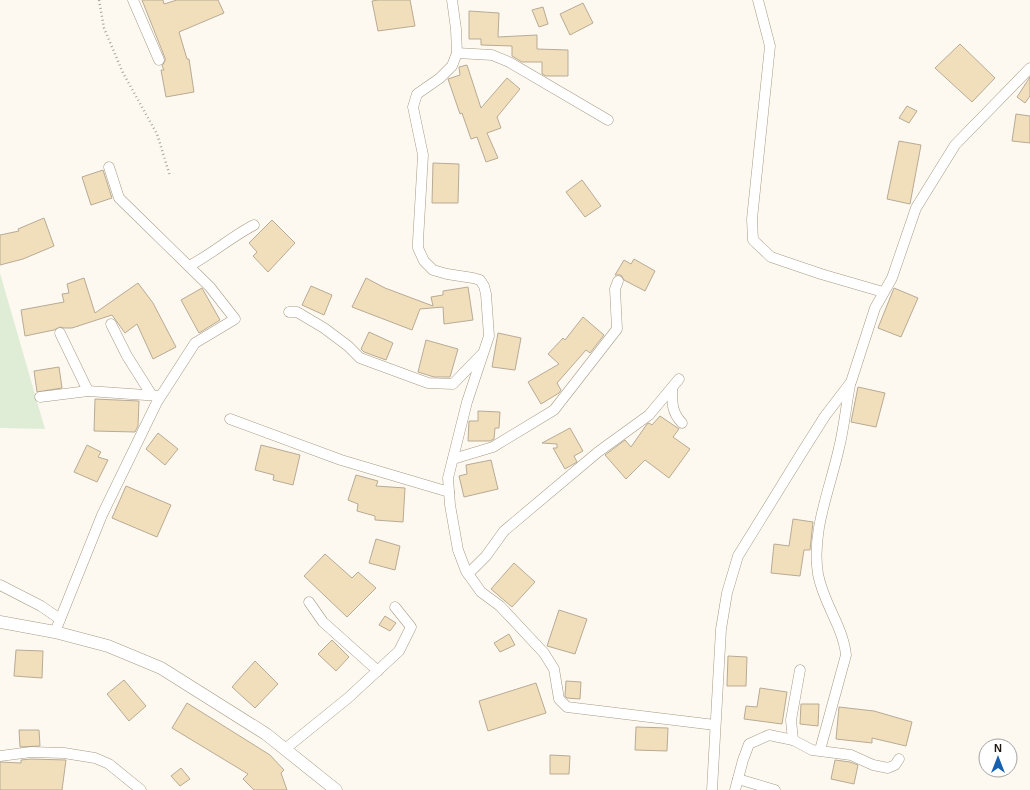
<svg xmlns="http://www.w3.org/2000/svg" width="1030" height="790" font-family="Arial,sans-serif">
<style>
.green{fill:#dfedd7}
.building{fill:#f1debb;stroke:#b8ab95}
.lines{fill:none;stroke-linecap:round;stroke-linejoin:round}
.minor-casing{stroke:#a69a84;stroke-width:11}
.tertiary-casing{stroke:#a69a84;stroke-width:13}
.path{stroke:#a9a49b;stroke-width:2.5;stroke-dasharray:1 3;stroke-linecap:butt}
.minor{stroke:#fff;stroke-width:10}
.tertiary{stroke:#fff;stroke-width:12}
</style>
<rect width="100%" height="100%" fill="#fef9f0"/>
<path class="green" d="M 0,273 L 45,429 L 0,428 Z"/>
<g class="building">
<path d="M 142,0 L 163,0 L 164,4 L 177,0 L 218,0 L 224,13 L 179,32 L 187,59 L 189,59 L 194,92 L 166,97 L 161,70 L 164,70 L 162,66 L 165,61 L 165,58 Z"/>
<path d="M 378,0 L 410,0 L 415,26 L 378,31 L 372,1 Z"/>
<path d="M 583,3 L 593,23 L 570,35 L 560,14 Z"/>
<path d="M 543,7 L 548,24 L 539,27 L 532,10 Z"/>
<path d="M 469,11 L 499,13 L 498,37 L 537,35 L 537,49 L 568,50 L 568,76 L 546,76 L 542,74 L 542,62 L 522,62 L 512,56 L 512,46 L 481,45 L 481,39 L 469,39 Z"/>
<path d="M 960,44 L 995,78 L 972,102 L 935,68 Z"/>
<path d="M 467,65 L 481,108 L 507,78 L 520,89 L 497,117 L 501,128 L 487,133 L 498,158 L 486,162 L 477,137 L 471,139 L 462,113 L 460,114 L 448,79 L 460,75 L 459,67 Z"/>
<path d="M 1030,77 L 1030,96 L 1025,103 L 1017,97 Z"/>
<path d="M 907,106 L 917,111 L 909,123 L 899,118 Z"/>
<path d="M 1016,114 L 1030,116 L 1030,143 L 1012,141 Z"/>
<path d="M 899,141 L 921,145 L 910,204 L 887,199 Z"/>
<path d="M 433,163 L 459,164 L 458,203 L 432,203 Z"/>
<path d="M 103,170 L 112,198 L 91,205 L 82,177 Z"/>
<path d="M 582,180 L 601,206 L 585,217 L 566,192 Z"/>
<path d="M 44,218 L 54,246 L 23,259 L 0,265 L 0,235 L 19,231 L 18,229 Z"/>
<path d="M 272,220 L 295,243 L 268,272 L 253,256 L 257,252 L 249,243 Z"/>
<path d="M 634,259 L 655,271 L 645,291 L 624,280 L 621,275 L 615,275 L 624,260 L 631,264 Z"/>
<path d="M 84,278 L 95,313 L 138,283 L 153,303 L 176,347 L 153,359 L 137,324 L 125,333 L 112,315 L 72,328 L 64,328 L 60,327 L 54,330 L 25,336 L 21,310 L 64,302 L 62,294 L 69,293 L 67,284 Z"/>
<path d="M 366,278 L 385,288 L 433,306 L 431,297 L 443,295 L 443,291 L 468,287 L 473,320 L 444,324 L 443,307 L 420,309 L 412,330 L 352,307 Z"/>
<path d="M 311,286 L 332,295 L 324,315 L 302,305 Z"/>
<path d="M 202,288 L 220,320 L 199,333 L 181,300 Z"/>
<path d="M 894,288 L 918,298 L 901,337 L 878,328 Z"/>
<path d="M 583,317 L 604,335 L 590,353 L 586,350 L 557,383 L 561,390 L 559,393 L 541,404 L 528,382 L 559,364 L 548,354 L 563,338 L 565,340 Z"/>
<path d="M 369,332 L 393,343 L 386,360 L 364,352 L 361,349 Z"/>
<path d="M 498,333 L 521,338 L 515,370 L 492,367 Z"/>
<path d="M 426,340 L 458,349 L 450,377 L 434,377 L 418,372 Z"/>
<path d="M 59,367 L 62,388 L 37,392 L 34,371 Z"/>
<path d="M 858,387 L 885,393 L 876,427 L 851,422 Z"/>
<path d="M 95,399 L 139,401 L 138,426 L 135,432 L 94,431 Z"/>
<path d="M 478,411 L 500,412 L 499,428 L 495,428 L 494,439 L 490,441 L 468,441 L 469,421 L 478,421 Z"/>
<path d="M 660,416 L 679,429 L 673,437 L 690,449 L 669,478 L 645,460 L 626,479 L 605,455 L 625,440 L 631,447 L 647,424 L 649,423 L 652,425 Z"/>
<path d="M 570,428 L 583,451 L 574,456 L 577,462 L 565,469 L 553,448 L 557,448 L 557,444 L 542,443 Z"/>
<path d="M 158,433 L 178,449 L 165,465 L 146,449 Z"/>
<path d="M 87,445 L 101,452 L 98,457 L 108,460 L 97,482 L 74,472 Z"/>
<path d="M 261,445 L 300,455 L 293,485 L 273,480 L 274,475 L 255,470 Z"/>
<path d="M 491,460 L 498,489 L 464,497 L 459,476 L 467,474 L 466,465 Z"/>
<path d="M 356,475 L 378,481 L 376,486 L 405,488 L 403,522 L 375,520 L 375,516 L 357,511 L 358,504 L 348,500 Z"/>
<path d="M 126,486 L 171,505 L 157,537 L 112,518 Z"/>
<path d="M 793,519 L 813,522 L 810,550 L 804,550 L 800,576 L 771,573 L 774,544 L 789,546 Z"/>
<path d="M 376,539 L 400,546 L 395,570 L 369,563 Z"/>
<path d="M 325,554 L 352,578 L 358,572 L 376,588 L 347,617 L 304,576 Z"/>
<path d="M 514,563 L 535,582 L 512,607 L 491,589 Z"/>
<path d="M 559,610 L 587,619 L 575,654 L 547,646 Z"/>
<path d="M 385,616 L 396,623 L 390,631 L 379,625 Z"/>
<path d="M 509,634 L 515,645 L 500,652 L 494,643 Z"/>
<path d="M 332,640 L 349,657 L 336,671 L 318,654 Z"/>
<path d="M 16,650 L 43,651 L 42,678 L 14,676 Z"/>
<path d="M 728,656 L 747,657 L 746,686 L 727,686 Z"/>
<path d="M 255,661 L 278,684 L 255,708 L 232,687 Z"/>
<path d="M 124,680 L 146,706 L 129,721 L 107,694 Z"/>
<path d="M 566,681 L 581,682 L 580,699 L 567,698 L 565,696 Z"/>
<path d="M 536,683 L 546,713 L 488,731 L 479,701 Z"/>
<path d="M 760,688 L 787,692 L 782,724 L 744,719 L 746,706 L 757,707 Z"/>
<path d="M 187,703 L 270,755 L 284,770 L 281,773 L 287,790 L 254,790 L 243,779 L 248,774 L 172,728 Z"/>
<path d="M 801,704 L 819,704 L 818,726 L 800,724 Z"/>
<path d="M 839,707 L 874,711 L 912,722 L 906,746 L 872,738 L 872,743 L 836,739 Z"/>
<path d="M 636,727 L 668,728 L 667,751 L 635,750 Z"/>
<path d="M 19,730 L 39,730 L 40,746 L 20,747 Z"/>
<path d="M 550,755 L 570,756 L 569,774 L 550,774 Z"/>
<path d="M 31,759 L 66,760 L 62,790 L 0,790 L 0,762 L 21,763 L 21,760 Z"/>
<path d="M 835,760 L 850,762 L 858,765 L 854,784 L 831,779 Z"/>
<path d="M 181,768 L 190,779 L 180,786 L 171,776 Z"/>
</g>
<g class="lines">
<g class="minor-casing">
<g id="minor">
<path d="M 133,0 L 159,60"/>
<path d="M 452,0 L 456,29 L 457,53 L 452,66 L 440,78 L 417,94 L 413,107 L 423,155 L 418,241 L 418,248 L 424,261 L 433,270 L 447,274 L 473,278 L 480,280 L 484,286 L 486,294 L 489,336 L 467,402 L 448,478 L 450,505 L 458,550 L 466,571 L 481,592 L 500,606 L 544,653 L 554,669 L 559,699 L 567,707 L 715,725"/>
<path d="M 758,0 L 770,46 L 752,219 L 753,240 L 771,257 L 821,274 L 883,292"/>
<path d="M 457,53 L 492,55 L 509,62 L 608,120"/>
<path d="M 189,266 C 212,254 231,237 254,225"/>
<path d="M 289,312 L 297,312 L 324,328 L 348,346 L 360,358 L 428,383 L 453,384 L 481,355"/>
<path d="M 111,324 L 127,356 L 151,394"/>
<path d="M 60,333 L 88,391"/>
<path d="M 672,389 C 672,403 672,413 682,423"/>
<path d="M 40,397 L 88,391 L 160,396"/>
<path d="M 230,419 L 341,460 L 449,492"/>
<path d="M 453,459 L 493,447 L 554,410 L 617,329 L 615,289 L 618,281"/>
<path d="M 468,574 L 486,556 L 504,531 L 598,452 L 649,415 L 679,379"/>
<path d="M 0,585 L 41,606 L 60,619"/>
<path d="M 309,602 L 323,622 L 378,671"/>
<path d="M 55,632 L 102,515 L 157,402 L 195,343 L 235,319 L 210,287 L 119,198 L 109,167"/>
<path d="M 793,740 L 791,720 L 800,670"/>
<path d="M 285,749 L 348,698 L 399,651 L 411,627 L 395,607"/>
<path d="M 820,750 L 846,655 C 843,626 823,603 818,574 C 811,532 830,489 839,448 C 844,428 846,406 850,385"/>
<path d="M 0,756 L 31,752 L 64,753 L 95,758 L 109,764 L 141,790"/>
<path d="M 738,779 L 775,790"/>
<path d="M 712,790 L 721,629 L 727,593 L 738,556 L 801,454 L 825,416 L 851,382 L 875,308 L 892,278 L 916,208 L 955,145 L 1030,68"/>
<path d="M 735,790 L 743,760 L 749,744 L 769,735 L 793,740 L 812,750 L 851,755 L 873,765 L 888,768 L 895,765 L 899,759"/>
</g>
</g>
<g class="tertiary-casing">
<path id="tertiary" d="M 0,622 L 55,632 L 108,646 L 161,668 L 266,734 L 336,790"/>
</g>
<path class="path" d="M 99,0 L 104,28 L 123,73 L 157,134 L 170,176"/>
<use href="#minor" class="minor"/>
<use href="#tertiary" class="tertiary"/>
</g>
<g transform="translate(998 758)"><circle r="19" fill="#ffffff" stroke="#a4a29f"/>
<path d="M0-3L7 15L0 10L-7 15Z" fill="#1660af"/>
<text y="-6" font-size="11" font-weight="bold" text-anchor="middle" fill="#1c170f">N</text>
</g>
</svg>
